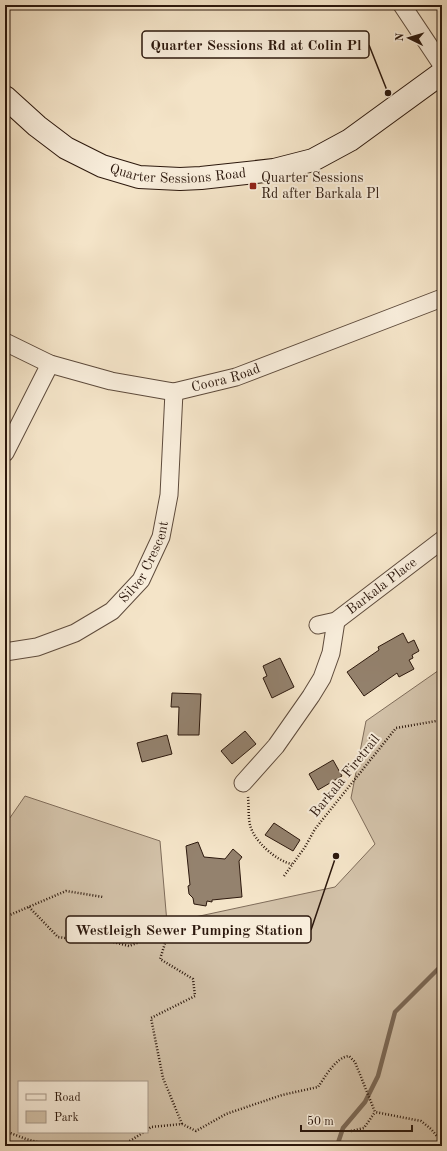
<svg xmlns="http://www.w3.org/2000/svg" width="447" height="1151" font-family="'Old Standard TT',serif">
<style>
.green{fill:#d2c1a8;stroke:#7f6c5a;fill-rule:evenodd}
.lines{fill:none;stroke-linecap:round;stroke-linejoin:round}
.stream{stroke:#7b6957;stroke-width:4.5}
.building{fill:#94826e;stroke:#2c180d}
.street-casing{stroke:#5e4b3c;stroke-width:19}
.secondary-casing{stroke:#2c180d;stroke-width:24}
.path{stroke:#2c180d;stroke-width:2.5;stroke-dasharray:1 2;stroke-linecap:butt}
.street{stroke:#f8eddb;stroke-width:17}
.secondary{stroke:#f8eddb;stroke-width:22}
.poi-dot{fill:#8f2418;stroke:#f8eddb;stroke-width:1.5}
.labels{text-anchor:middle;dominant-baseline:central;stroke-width:4;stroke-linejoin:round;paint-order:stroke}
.street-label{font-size:14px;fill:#2c180d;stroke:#f8eddb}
.poi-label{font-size:14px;fill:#2c180d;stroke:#f8eddb;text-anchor:start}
.leader{fill:none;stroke:#2c180d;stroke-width:1.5}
.callout-dot{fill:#2c180d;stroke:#f8eddb;stroke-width:1.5}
.callout{fill:#f8eddb;stroke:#2c180d;stroke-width:1.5}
.callout-label{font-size:15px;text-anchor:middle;font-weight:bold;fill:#2c180d}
</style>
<rect width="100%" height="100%" fill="#f4e4c8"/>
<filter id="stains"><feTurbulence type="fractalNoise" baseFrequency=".005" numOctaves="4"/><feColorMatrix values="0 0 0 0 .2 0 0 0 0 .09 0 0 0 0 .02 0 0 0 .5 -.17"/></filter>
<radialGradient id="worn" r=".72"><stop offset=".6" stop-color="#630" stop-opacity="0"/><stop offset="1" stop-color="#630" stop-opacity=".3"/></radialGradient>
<path class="green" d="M 442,668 L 442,1146 L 5,1146 L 5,825 L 25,796 L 160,841 L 167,923 L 335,887 L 375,844 L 351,798 L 366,721 ZM 19,1082 L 147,1082 L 147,1132 L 19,1132 Z"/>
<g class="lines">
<path class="stream" d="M 337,1146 L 343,1128 L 365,1102 L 378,1076 L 395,1012 L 442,965"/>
</g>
<g class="building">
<path d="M 403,633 L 408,643 L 414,640 L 419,651 L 412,655 L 413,658 L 409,660 L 414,669 L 399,677 L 397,673 L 364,696 L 347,672 L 379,650 L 378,647 Z"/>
<path d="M 280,658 L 294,687 L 272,698 L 263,678 L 267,676 L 263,666 Z"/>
<path d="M 172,693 L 201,694 L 199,735 L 178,735 L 179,707 L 171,707 Z"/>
<path d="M 245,731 L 256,744 L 232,764 L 221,751 Z"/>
<path d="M 167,735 L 172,754 L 142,762 L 137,743 Z"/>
<path d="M 333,760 L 342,776 L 318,790 L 309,774 Z"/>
<path d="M 274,823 L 300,840 L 293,851 L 265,835 Z"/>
<path d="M 198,842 L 204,857 L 225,859 L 233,849 L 242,857 L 239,861 L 242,897 L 212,900 L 212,902 L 207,901 L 206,906 L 194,904 L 193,898 L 189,894 L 188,886 L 190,885 L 186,846 Z"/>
</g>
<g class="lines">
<g class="street-casing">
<g id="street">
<path d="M 402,5 L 442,65"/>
<path id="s1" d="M 5,342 L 50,364 L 111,381 L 174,392 L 236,377 L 442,298"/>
<path d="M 5,453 L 50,364"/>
<path id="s2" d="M 318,625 L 336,621 L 442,540"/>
<path id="s3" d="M 5,652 L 37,647 L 75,633 L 112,611 L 141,580 L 161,537 L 169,495 L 174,392"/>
<path d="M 243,783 L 276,746 L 311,696 L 322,678 L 331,653 L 336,621"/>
</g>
</g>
<g class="secondary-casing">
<g id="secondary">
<path id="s4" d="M 5,97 L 37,126 L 66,148 L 102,166 L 139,177 L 180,179 L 201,178 L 274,170 L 313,160 L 350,140 L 442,73"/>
</g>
</g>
<g class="path">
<path d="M 248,797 C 249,806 248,816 250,825 C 254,841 276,861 292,864"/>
<path d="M 284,876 L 305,847 L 315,829 L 396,728 L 442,720"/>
<path d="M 29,907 L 58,937 L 72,939 L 78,927 L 98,938 L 129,946 L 169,931 L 160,959 L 193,979 L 195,996 L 151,1018 L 163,1078 L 182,1124"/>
<path d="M 5,917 L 66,891 L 103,897"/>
<path d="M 147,1130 L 151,1127 L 182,1124 L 196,1131 L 226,1114 L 282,1095 L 318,1087 C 325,1077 336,1057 349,1056 L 355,1062 L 375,1112 L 421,1121 L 431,1129 L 442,1142"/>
<path d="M 5,1131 L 26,1139 L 53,1146"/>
<path d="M 351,1131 L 364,1128 L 375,1112"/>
<path d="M 122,1146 L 144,1132"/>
</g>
<use href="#street" class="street"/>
<use href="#secondary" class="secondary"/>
</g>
<rect class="poi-dot" x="249" y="182" width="8" height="8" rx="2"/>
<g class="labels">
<g class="street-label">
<text stroke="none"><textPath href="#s4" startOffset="197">Quarter Sessions Road</textPath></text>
<text stroke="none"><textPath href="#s1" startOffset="231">Coora Road</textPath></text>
<text stroke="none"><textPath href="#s3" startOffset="176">Silver Crescent</textPath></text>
<text stroke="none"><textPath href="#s2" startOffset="76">Barkala Place</textPath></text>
<text transform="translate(345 776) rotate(-51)">Barkala Firetrail</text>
</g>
<g class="poi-label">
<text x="261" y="178">Quarter Sessions<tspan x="261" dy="16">Rd after Barkala Pl</tspan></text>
</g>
</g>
<path class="leader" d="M388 93L369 45M336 856L311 930"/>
<g class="callout-dot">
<circle cx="388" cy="93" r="4"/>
<circle cx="336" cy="856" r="4"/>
</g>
<g class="callout">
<rect x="142" y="31" width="227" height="27" rx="4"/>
<rect x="66" y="916" width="245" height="27" rx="4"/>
</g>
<g class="callout-label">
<text x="256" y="50">Quarter Sessions Rd at Colin Pl</text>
<text x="189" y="935">Westleigh Sewer Pumping Station</text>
</g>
<rect width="447" height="1151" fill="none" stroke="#f4e4c8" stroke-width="20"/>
<rect x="6" y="6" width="435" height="1139" fill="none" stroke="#2c180d" stroke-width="2"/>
<rect x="10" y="10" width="427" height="1131" fill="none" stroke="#2c180d"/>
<rect x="18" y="1081" width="130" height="52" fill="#f8eddb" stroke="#a69889"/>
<rect x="26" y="1094" width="20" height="6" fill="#f8eddb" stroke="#a69889"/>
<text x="54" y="1101" font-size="12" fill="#2c180d">Road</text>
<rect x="26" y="1111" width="20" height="12" fill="#d2c1a8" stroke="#a69889"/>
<text x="54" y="1121" font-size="12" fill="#2c180d">Park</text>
<g transform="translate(409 38) rotate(275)" stroke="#f8eddb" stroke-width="3" paint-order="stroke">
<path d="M0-3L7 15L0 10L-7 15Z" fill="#2c180d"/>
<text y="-6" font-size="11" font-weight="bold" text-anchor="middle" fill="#2c180d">N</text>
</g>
<path d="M301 1125v6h111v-6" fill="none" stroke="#2c180d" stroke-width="2"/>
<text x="307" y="1125" font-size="12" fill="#2c180d" stroke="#f8eddb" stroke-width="3" paint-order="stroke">50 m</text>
<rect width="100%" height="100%" filter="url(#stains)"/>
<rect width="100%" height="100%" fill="url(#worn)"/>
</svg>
